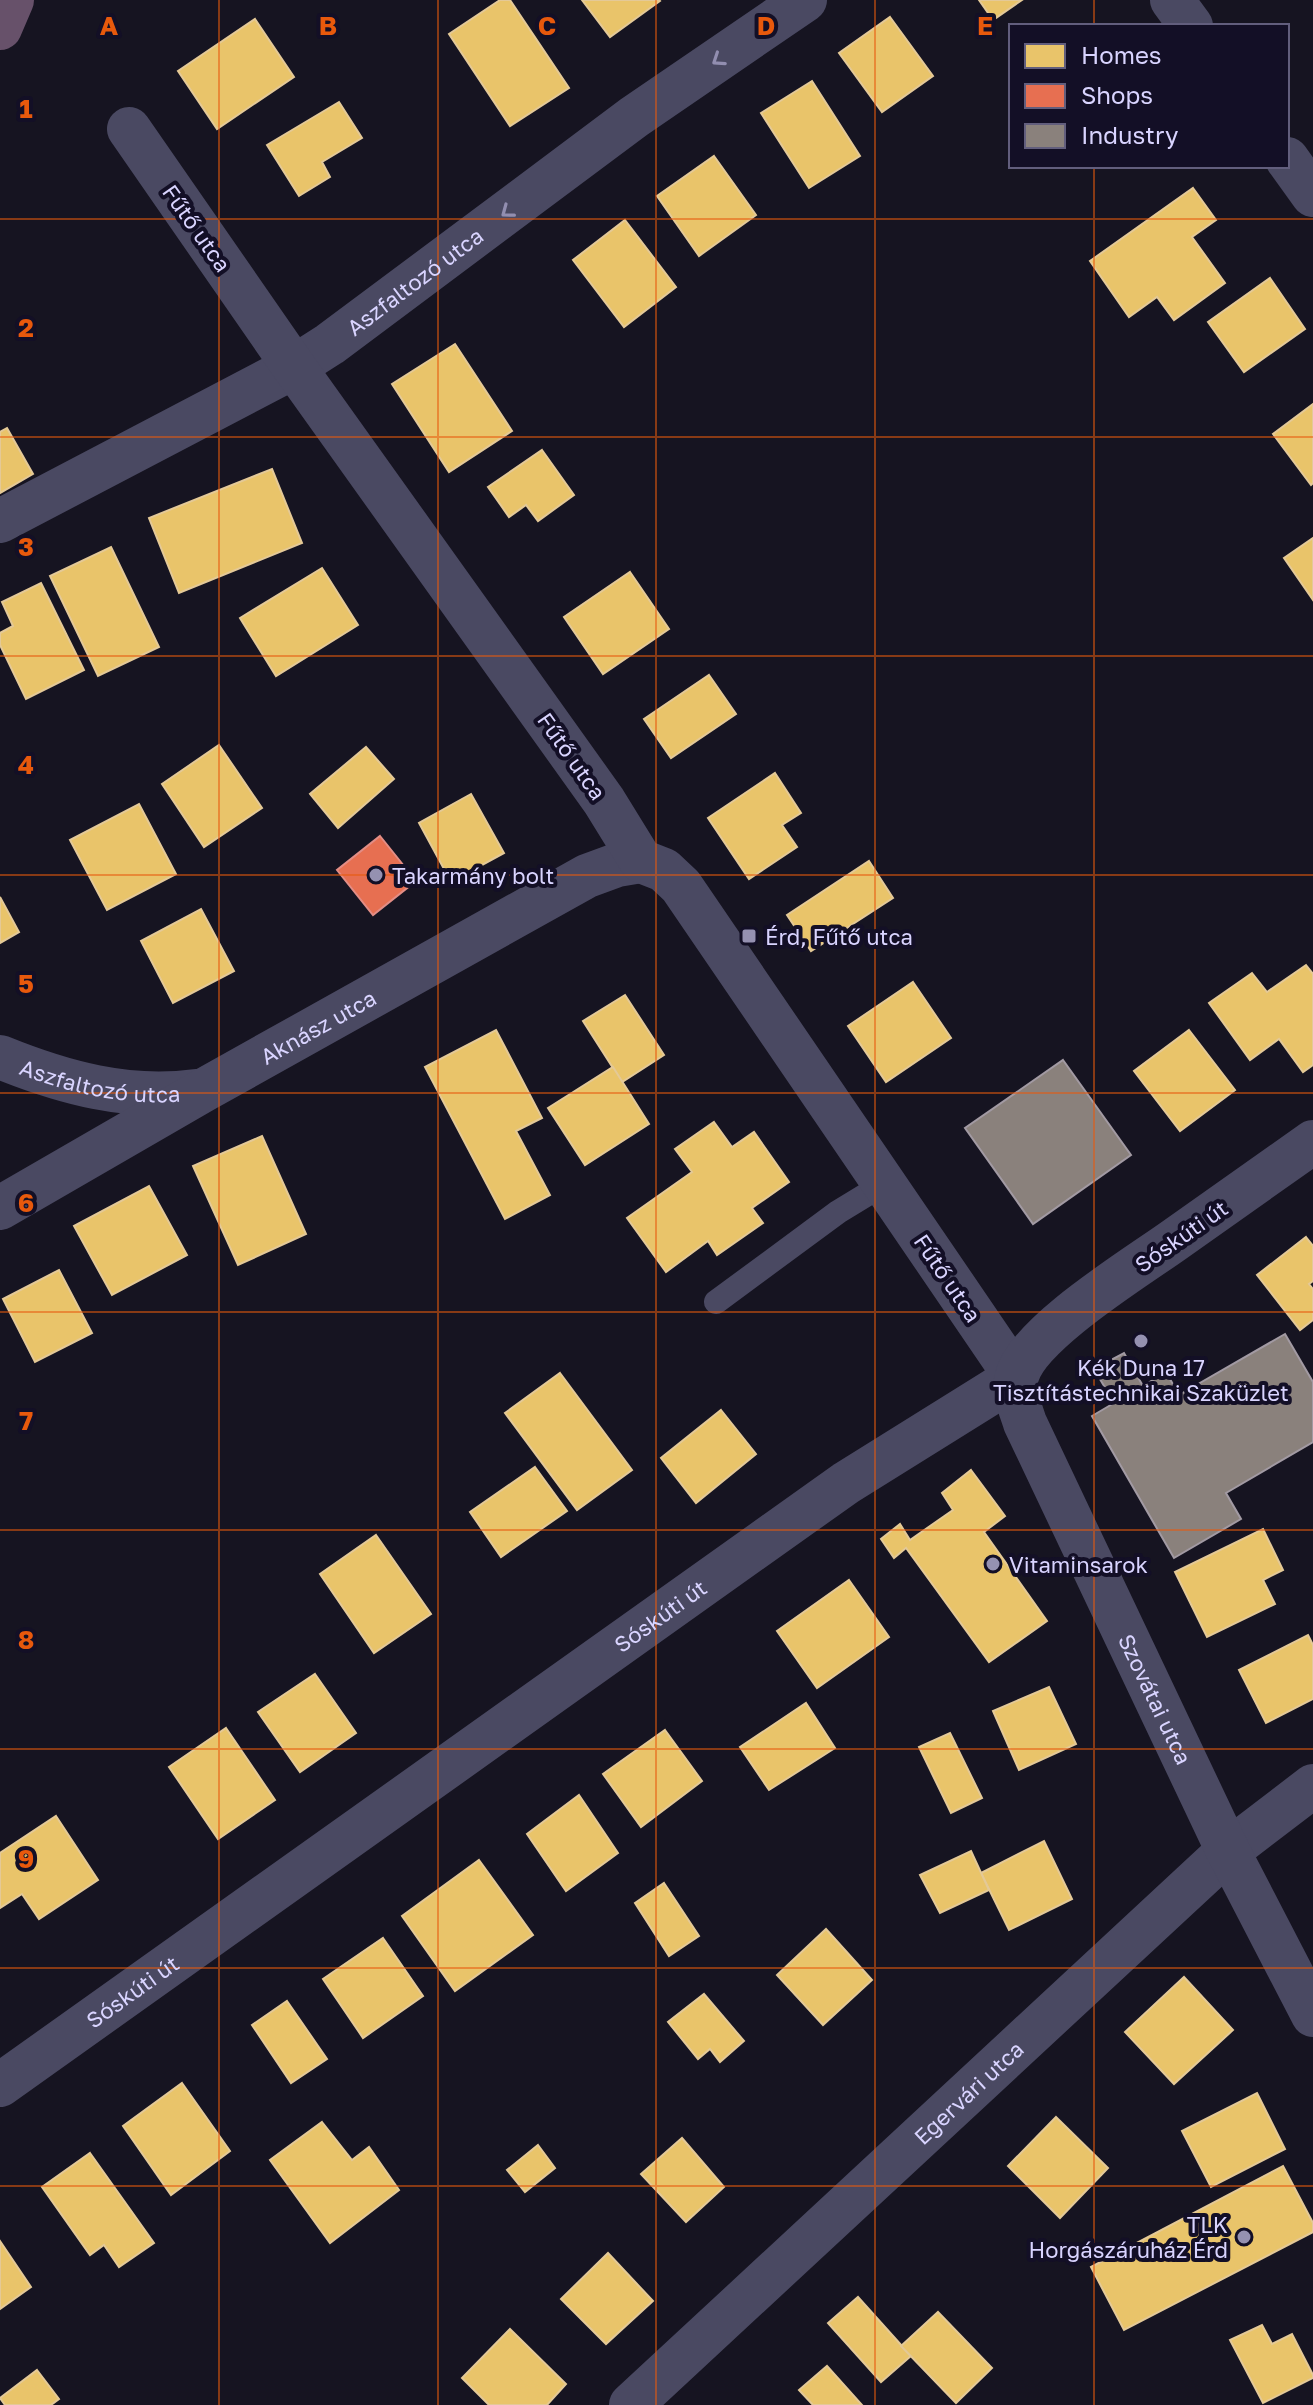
<svg xmlns="http://www.w3.org/2000/svg" width="1313" height="2405" font-family="'Golos Text',sans-serif">
<style>
.homes{fill:#e9c46a;stroke:#e4c997;stroke-width:2}
.shops{fill:#e76f51;stroke:#e38d85;stroke-width:2}
.industry{fill:#8a817c;stroke:#a29aa3;stroke-width:2}
.lines{fill:none;stroke-linecap:round;stroke-linejoin:round}
.service{stroke:#4a4962;stroke-width:24}
.minor{stroke:#4a4962;stroke-width:44}
.tertiary{stroke:#4a4962;stroke-width:44}
.motorway{stroke:#67516a;stroke-width:44}
.oneway{stroke:#928eb0}
.grid{fill:none;stroke:#e8590c;stroke-width:2;stroke-opacity:0.55}
.poi-dot{fill:#9591b1;stroke:#130f26;stroke-width:3}
.labels{text-anchor:middle;dominant-baseline:central;stroke-width:8;stroke-linejoin:round;paint-order:stroke}
.street-label{font-size:22px;fill:#d9d4ff;stroke:#130f26}
.poi-label{font-size:22px;fill:#d9d4ff;stroke:#130f26;text-anchor:start}
.grid-label{font-size:26px;text-anchor:middle;font-weight:bold;fill:#e8590c;stroke:#130f26;stroke-width:8;stroke-linejoin:round;paint-order:stroke}
</style>
<rect width="100%" height="100%" fill="#161421"/>
<g class="homes">
<path d="M 500,0 L 510,0 L 569,88 L 510,126 L 449,34 Z"/>
<path d="M 582,0 L 659,0 L 660,1 L 610,37 Z"/>
<path d="M 979,0 L 1022,0 L 993,20 Z"/>
<path d="M 890,17 L 933,76 L 882,112 L 839,53 Z"/>
<path d="M 255,19 L 294,77 L 217,129 L 178,71 Z"/>
<path d="M 812,81 L 860,156 L 809,188 L 761,113 Z"/>
<path d="M 339,102 L 362,138 L 322,162 L 330,177 L 299,196 L 267,145 Z"/>
<path d="M 714,156 L 756,215 L 699,256 L 657,196 Z"/>
<path d="M 1193,188 L 1216,220 L 1192,237 L 1225,283 L 1174,320 L 1157,297 L 1129,317 L 1090,261 Z"/>
<path d="M 625,220 L 676,287 L 624,327 L 573,260 Z"/>
<path d="M 1270,278 L 1305,329 L 1244,372 L 1208,322 Z"/>
<path d="M 455,344 L 512,431 L 449,472 L 392,384 Z"/>
<path d="M 1313,404 L 1313,483 L 1311,485 L 1273,434 Z"/>
<path d="M 7,428 L 33,474 L 0,493 L 0,432 Z"/>
<path d="M 542,450 L 574,495 L 538,521 L 526,505 L 509,517 L 488,487 Z"/>
<path d="M 272,469 L 302,543 L 179,593 L 149,518 Z"/>
<path d="M 1313,538 L 1313,600 L 1284,558 Z"/>
<path d="M 111,547 L 159,647 L 98,676 L 50,576 Z"/>
<path d="M 322,568 L 358,625 L 276,676 L 240,618 Z"/>
<path d="M 630,572 L 669,629 L 603,674 L 564,617 Z"/>
<path d="M 41,583 L 84,670 L 26,699 L 0,645 L 0,633 L 13,626 L 2,602 Z"/>
<path d="M 709,675 L 736,714 L 671,758 L 644,719 Z"/>
<path d="M 219,745 L 262,808 L 204,847 L 162,784 Z"/>
<path d="M 366,747 L 394,779 L 338,828 L 310,794 Z"/>
<path d="M 775,773 L 801,813 L 782,825 L 797,847 L 749,879 L 708,818 Z"/>
<path d="M 471,794 L 504,853 L 451,882 L 419,823 Z"/>
<path d="M 139,804 L 176,874 L 107,910 L 70,840 Z"/>
<path d="M 869,861 L 893,898 L 811,951 L 787,915 Z"/>
<path d="M 0,897 L 19,932 L 0,943 Z"/>
<path d="M 201,909 L 234,971 L 173,1003 L 141,941 Z"/>
<path d="M 1306,965 L 1313,974 L 1313,1065 L 1303,1072 L 1279,1039 L 1250,1060 L 1209,1003 L 1252,973 L 1267,992 Z"/>
<path d="M 913,982 L 951,1038 L 886,1082 L 848,1026 Z"/>
<path d="M 625,995 L 664,1055 L 622,1082 L 583,1021 Z"/>
<path d="M 496,1030 L 542,1118 L 516,1131 L 550,1195 L 505,1219 L 425,1067 Z"/>
<path d="M 1189,1030 L 1235,1090 L 1180,1131 L 1134,1071 Z"/>
<path d="M 613,1067 L 649,1124 L 585,1165 L 548,1108 Z"/>
<path d="M 714,1122 L 732,1147 L 754,1132 L 789,1182 L 752,1208 L 763,1223 L 717,1255 L 708,1241 L 666,1272 L 627,1218 L 692,1172 L 675,1149 Z"/>
<path d="M 262,1136 L 306,1234 L 238,1265 L 193,1166 Z"/>
<path d="M 149,1186 L 187,1255 L 112,1295 L 74,1226 Z"/>
<path d="M 1306,1237 L 1313,1246 L 1313,1281 L 1309,1284 L 1313,1289 L 1313,1320 L 1300,1330 L 1257,1275 Z"/>
<path d="M 59,1270 L 92,1333 L 35,1362 L 3,1299 Z"/>
<path d="M 560,1373 L 632,1470 L 577,1510 L 505,1413 Z"/>
<path d="M 721,1410 L 756,1454 L 696,1503 L 661,1458 Z"/>
<path d="M 535,1467 L 567,1511 L 501,1557 L 470,1512 Z"/>
<path d="M 971,1470 L 1005,1516 L 984,1532 L 1047,1621 L 989,1662 L 906,1548 L 894,1558 L 881,1539 L 900,1524 L 910,1540 L 953,1510 L 942,1493 Z"/>
<path d="M 1263,1529 L 1283,1570 L 1263,1580 L 1275,1604 L 1207,1637 L 1175,1572 Z"/>
<path d="M 376,1535 L 431,1614 L 374,1653 L 320,1574 Z"/>
<path d="M 849,1580 L 889,1637 L 817,1688 L 777,1631 Z"/>
<path d="M 1308,1635 L 1313,1645 L 1313,1699 L 1266,1723 L 1239,1670 Z"/>
<path d="M 315,1674 L 356,1733 L 300,1772 L 258,1712 Z"/>
<path d="M 1049,1687 L 1076,1744 L 1019,1770 L 993,1711 Z"/>
<path d="M 806,1703 L 835,1748 L 769,1790 L 740,1747 Z"/>
<path d="M 226,1728 L 275,1800 L 218,1839 L 169,1767 Z"/>
<path d="M 665,1730 L 702,1781 L 641,1827 L 603,1774 Z"/>
<path d="M 950,1733 L 982,1798 L 951,1813 L 919,1747 Z"/>
<path d="M 579,1795 L 618,1853 L 566,1891 L 527,1834 Z"/>
<path d="M 56,1816 L 98,1880 L 39,1919 L 22,1894 L 0,1908 L 0,1853 Z"/>
<path d="M 1044,1841 L 1072,1899 L 1009,1930 L 981,1873 Z"/>
<path d="M 971,1851 L 989,1890 L 940,1913 L 920,1875 Z"/>
<path d="M 479,1860 L 533,1935 L 455,1991 L 402,1916 Z"/>
<path d="M 664,1883 L 699,1936 L 669,1956 L 635,1903 Z"/>
<path d="M 826,1929 L 872,1980 L 823,2025 L 777,1975 Z"/>
<path d="M 383,1938 L 423,1996 L 363,2038 L 323,1979 Z"/>
<path d="M 1184,1977 L 1233,2030 L 1174,2084 L 1125,2032 Z"/>
<path d="M 704,1994 L 744,2041 L 720,2062 L 710,2049 L 698,2059 L 668,2022 Z"/>
<path d="M 287,2001 L 327,2059 L 291,2083 L 252,2025 Z"/>
<path d="M 182,2083 L 230,2151 L 171,2195 L 123,2126 Z"/>
<path d="M 1257,2093 L 1285,2149 L 1211,2187 L 1182,2131 Z"/>
<path d="M 1056,2117 L 1108,2168 L 1060,2218 L 1008,2166 Z"/>
<path d="M 322,2122 L 352,2160 L 369,2147 L 399,2190 L 330,2243 L 270,2160 Z"/>
<path d="M 682,2138 L 724,2187 L 686,2222 L 641,2174 Z"/>
<path d="M 538,2145 L 555,2168 L 525,2192 L 507,2170 Z"/>
<path d="M 90,2153 L 154,2243 L 119,2267 L 104,2245 L 90,2255 L 42,2187 Z"/>
<path d="M 1283,2166 L 1313,2223 L 1313,2232 L 1124,2330 L 1091,2267 Z"/>
<path d="M 0,2241 L 31,2287 L 0,2309 Z"/>
<path d="M 608,2253 L 653,2301 L 606,2344 L 561,2299 Z"/>
<path d="M 858,2297 L 911,2356 L 881,2382 L 828,2323 Z"/>
<path d="M 938,2312 L 992,2368 L 956,2403 L 901,2346 Z"/>
<path d="M 1262,2325 L 1272,2344 L 1292,2334 L 1313,2375 L 1313,2378 L 1263,2403 L 1230,2340 Z"/>
<path d="M 510,2329 L 566,2384 L 547,2405 L 489,2405 L 462,2378 Z"/>
<path d="M 827,2366 L 862,2405 L 813,2405 L 799,2390 Z"/>
<path d="M 37,2370 L 59,2399 L 51,2405 L 5,2405 L 0,2398 Z"/>
</g>
<path class="shops" d="M 380,836 L 416,881 L 373,915 L 337,870 Z"/>
<g class="industry">
<path d="M 1063,1060 L 1131,1155 L 1033,1224 L 965,1128 Z"/>
<path d="M 1285,1334 L 1313,1382 L 1313,1442 L 1226,1493 L 1241,1519 L 1174,1558 L 1092,1416 L 1114,1403 L 1094,1369 L 1124,1353 L 1143,1386 L 1166,1372 L 1179,1395 Z"/>
</g>
<g class="lines">
<path class="service" d="M 716,1302 L 838,1212 L 884,1184"/>
<g class="minor">
<path d="M 1172,0 L 1191,26"/>
<path d="M 1287,159 L 1313,195"/>
<path id="s1" d="M 0,521 L 294,367 L 330,344 L 634,117 L 805,0"/>
<path id="s2" d="M 0,1057 C 64,1083 127,1100 196,1091"/>
<path id="s3" d="M 0,1208 L 204,1090 L 587,876 L 617,865 L 641,861"/>
<path id="s4" d="M 0,2085 L 846,1483 L 1016,1377 L 681,886 L 664,870 L 641,861 L 604,801 L 294,367 L 129,129"/>
<path id="s5" d="M 631,2405 L 1228,1851 L 1313,1786"/>
</g>
<path class="tertiary" id="s6" d="M 1313,1142 C 1266,1175 1220,1208 1173,1241 C 1135,1268 1029,1333 1017,1376 C 1012,1390 1021,1410 1025,1423 L 1228,1851 L 1313,2015"/>
<path class="motorway" d="M 0,28 L 12,0"/>
</g>
<defs><path id="oneway-chevron" d="M-2-3.5L2.5 0L-2 3.5" fill="none" stroke-width="1.6" stroke-linecap="round" stroke-linejoin="round" transform="scale(2)"/></defs>
<g class="oneway">
<use href="#oneway-chevron" transform="translate(718 60) rotate(146)"/>
<use href="#oneway-chevron" transform="translate(507 212) rotate(143)"/>
</g>
<path class="grid" d="M 219,0 L 219,2405M 438,0 L 438,2405M 656,0 L 656,2405M 875,0 L 875,2405M 1094,0 L 1094,26M 1094,166 L 1094,2405M 0,219 L 1313,219M 0,437 L 1313,437M 0,656 L 1313,656M 0,875 L 1313,875M 0,1093 L 1313,1093M 0,1312 L 1313,1312M 0,1530 L 1313,1530M 0,1749 L 1313,1749M 0,1968 L 1313,1968M 0,2186 L 1313,2186"/>
<g class="poi-dot">
<circle cx="376" cy="875" r="8"/>
<rect x="741" y="928" width="16" height="16" rx="4"/>
<circle cx="1141" cy="1341" r="8"/>
<circle cx="993" cy="1564" r="8"/>
<circle cx="1244" cy="2237" r="8"/>
</g>
<g class="labels">
<g class="street-label">
<text transform="translate(197 228) rotate(55)">Fűtő utca</text>
<text stroke="none"><textPath href="#s1" startOffset="480">Aszfaltozó utca</textPath></text>
<text transform="translate(572 756) rotate(55)">Fűtő utca</text>
<text stroke="none"><textPath href="#s3" startOffset="366">Aknász utca</textPath></text>
<text stroke="none"><textPath href="#s2" startOffset="104">Aszfaltozó utca</textPath></text>
<text transform="translate(1181 1236) rotate(-35)">Sóskúti út</text>
<text transform="translate(948 1278) rotate(56)">Fűtő utca</text>
<text stroke="none"><textPath href="#s4" startOffset="810">Sóskúti út</textPath></text>
<text stroke="none"><textPath href="#s6" startOffset="734">Szovátai utca</textPath></text>
<text stroke="none"><textPath href="#s4" startOffset="162">Sóskúti út</textPath></text>
<text stroke="none"><textPath href="#s5" startOffset="460">Egervári utca</textPath></text>
</g>
<g class="poi-label">
<text x="392" y="875">Takarmány bolt</text>
<text x="765" y="936">Érd, Fűtő utca</text>
<text x="1141" y="1367" text-anchor="middle">Kék Duna 17<tspan x="1141" dy="25">Tisztítástechnikai Szaküzlet</tspan></text>
<text x="1009" y="1564">Vitaminsarok</text>
<text x="1228" y="2224" text-anchor="end">TLK<tspan x="1228" dy="25">Horgászáruház Érd</tspan></text>
</g>
</g>
<g class="grid-label">
<text x="109" y="35">A</text>
<text x="328" y="35">B</text>
<text x="547" y="35">C</text>
<text x="766" y="35">D</text>
<text x="985" y="35">E</text>
<text x="26" y="118">1</text>
<text x="26" y="337">2</text>
<text x="26" y="556">3</text>
<text x="26" y="774">4</text>
<text x="26" y="993">5</text>
<text x="26" y="1212">6</text>
<text x="26" y="1430">7</text>
<text x="26" y="1649">8</text>
<text x="26" y="1868">9</text>
</g>
<rect x="1009" y="24" width="280" height="144" fill="#130f26" stroke="#625e7d" stroke-width="2"/>
<rect x="1025" y="44" width="40" height="24" fill="#e9c46a" stroke="#625e7d" stroke-width="2"/>
<text x="1081" y="64" font-size="24" fill="#d9d4ff">Homes</text>
<rect x="1025" y="84" width="40" height="24" fill="#e76f51" stroke="#625e7d" stroke-width="2"/>
<text x="1081" y="104" font-size="24" fill="#d9d4ff">Shops</text>
<rect x="1025" y="124" width="40" height="24" fill="#8a817c" stroke="#625e7d" stroke-width="2"/>
<text x="1081" y="144" font-size="24" fill="#d9d4ff">Industry</text>
</svg>
